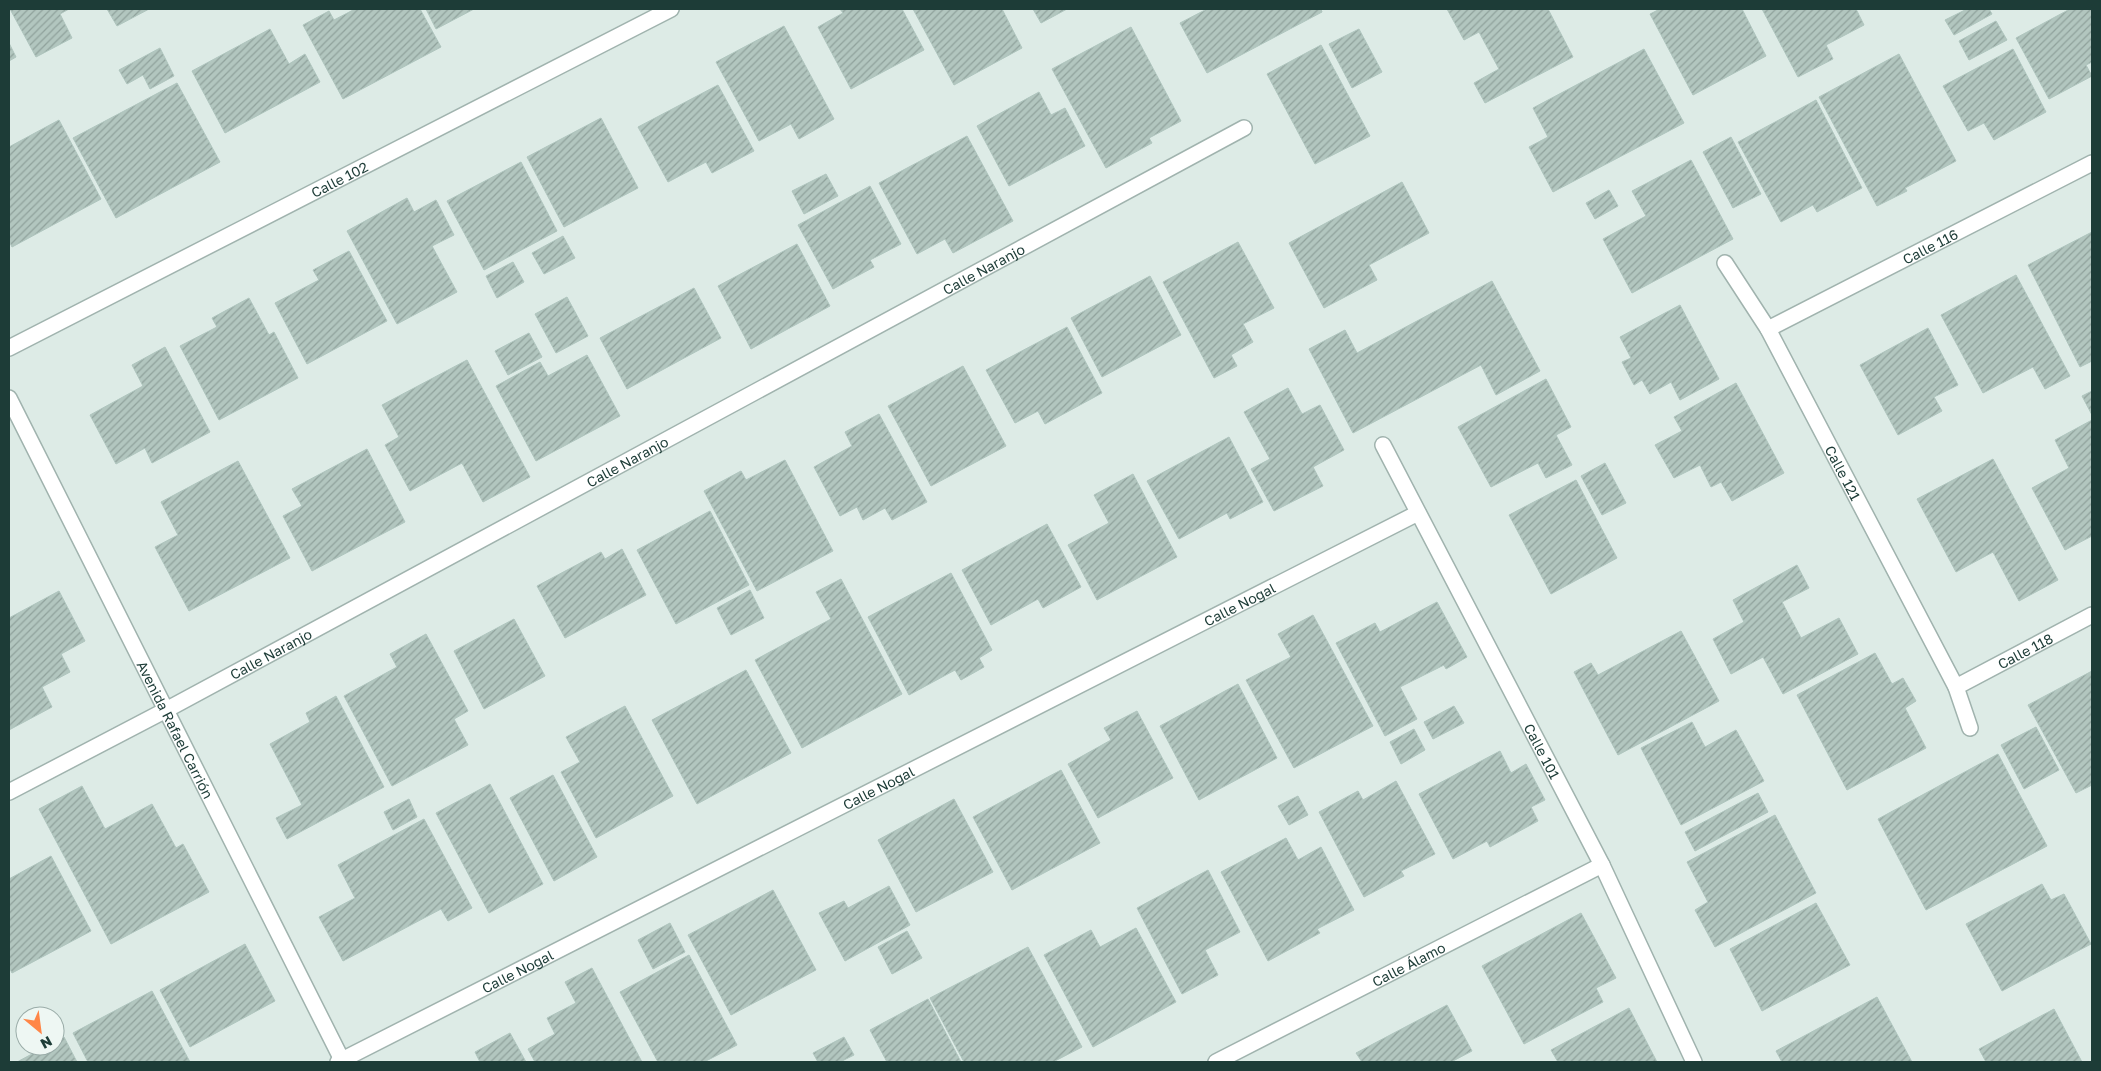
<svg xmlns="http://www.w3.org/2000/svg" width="2101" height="1071" font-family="'Golos Text',sans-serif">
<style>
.building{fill:url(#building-hatch);stroke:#afc5be}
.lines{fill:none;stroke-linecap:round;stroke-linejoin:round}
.minor-casing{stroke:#a0b3ae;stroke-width:18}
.minor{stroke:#fff;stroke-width:15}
.labels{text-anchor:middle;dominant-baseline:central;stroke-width:4;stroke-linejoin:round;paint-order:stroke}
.street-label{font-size:14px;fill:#1d3c37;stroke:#eef7f3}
</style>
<defs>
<pattern id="building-hatch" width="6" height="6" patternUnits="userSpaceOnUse" patternTransform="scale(1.25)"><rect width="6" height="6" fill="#b2c6bf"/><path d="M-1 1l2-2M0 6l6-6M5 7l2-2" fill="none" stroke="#90a29c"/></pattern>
</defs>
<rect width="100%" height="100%" fill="#ddebe6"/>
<g class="building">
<path d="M 10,9 L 69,9 L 60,14 L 72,38 L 36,57 Z"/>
<path d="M 107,9 L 149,9 L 117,26 Z"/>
<path d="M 355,9 L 420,9 L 441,47 L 343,99 L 303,25 L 329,11 L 334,20 Z"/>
<path d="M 426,9 L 474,9 L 436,29 Z"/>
<path d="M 840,9 L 902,9 L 924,50 L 851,89 L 818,27 L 843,13 Z"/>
<path d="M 913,9 L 1002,9 L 1022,48 L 954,85 Z"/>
<path d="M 1033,9 L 1067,9 L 1041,23 Z"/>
<path d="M 1207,9 L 1321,9 L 1322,12 L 1207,73 L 1180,23 Z"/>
<path d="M 1447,9 L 1548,9 L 1573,57 L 1485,103 L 1474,83 L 1499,69 L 1479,32 L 1464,40 Z"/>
<path d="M 1660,9 L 1742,9 L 1766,56 L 1693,95 L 1650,14 Z"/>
<path d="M 1762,9 L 1856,9 L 1864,25 L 1826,45 L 1833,59 L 1798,77 Z"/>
<path d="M 1967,9 L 1989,9 L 1992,14 L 1954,35 L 1945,20 Z"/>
<path d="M 2070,9 L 2092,9 L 2092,62 L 2086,65 L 2092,76 L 2049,99 L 2016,38 Z"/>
<path d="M 1996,21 L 2007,40 L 1969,60 L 1959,41 Z"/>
<path d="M 784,26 L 834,119 L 799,139 L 791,124 L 759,141 L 716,62 Z"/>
<path d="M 1131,27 L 1181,121 L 1149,138 L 1152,143 L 1106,168 L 1052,69 Z"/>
<path d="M 270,29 L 289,64 L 305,54 L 320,82 L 225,133 L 192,71 Z"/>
<path d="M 1359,29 L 1382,72 L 1352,88 L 1329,44 Z"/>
<path d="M 9,43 L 16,57 L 9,61 Z"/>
<path d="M 1321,45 L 1370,136 L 1315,164 L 1267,74 Z"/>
<path d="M 160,48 L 174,76 L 150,89 L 143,75 L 127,84 L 119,70 Z"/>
<path d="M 1644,49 L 1684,123 L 1553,192 L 1529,147 L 1548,137 L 1533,108 Z"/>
<path d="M 2013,49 L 2046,112 L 1994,140 L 1984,123 L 1968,131 L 1943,86 Z"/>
<path d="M 1899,54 L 1956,161 L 1905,188 L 1907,191 L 1877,206 L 1819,97 Z"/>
<path d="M 177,83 L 220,162 L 116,218 L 73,138 Z"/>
<path d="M 718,85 L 754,151 L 712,173 L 706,162 L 668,182 L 638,127 Z"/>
<path d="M 1039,92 L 1051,115 L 1065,108 L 1085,146 L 1009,186 L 977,126 Z"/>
<path d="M 1816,100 L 1862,188 L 1817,212 L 1813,205 L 1781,222 L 1738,142 Z"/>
<path d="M 601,118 L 638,188 L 564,227 L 527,157 Z"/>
<path d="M 59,120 L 101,199 L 12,247 L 9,241 L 9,147 Z"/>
<path d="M 967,136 L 1013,221 L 953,253 L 945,239 L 917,254 L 879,183 Z"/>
<path d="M 1731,137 L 1761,194 L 1733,208 L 1703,152 Z"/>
<path d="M 1691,160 L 1733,239 L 1632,293 L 1603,239 L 1646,216 L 1632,191 Z"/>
<path d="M 521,162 L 557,231 L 484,270 L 447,201 Z"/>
<path d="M 826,174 L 838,196 L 804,214 L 792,191 Z"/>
<path d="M 1402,182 L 1429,233 L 1369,265 L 1377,280 L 1324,308 L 1289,243 Z"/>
<path d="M 870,186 L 901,244 L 870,260 L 874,267 L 833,289 L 798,225 Z"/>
<path d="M 1609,190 L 1618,206 L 1595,219 L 1586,203 Z"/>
<path d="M 407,198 L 414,212 L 436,200 L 454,235 L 432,246 L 457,292 L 397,324 L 347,231 Z"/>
<path d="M 2092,232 L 2092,361 L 2080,367 L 2028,265 Z"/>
<path d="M 563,236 L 575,258 L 544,274 L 532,253 Z"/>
<path d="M 1238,242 L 1274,308 L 1243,324 L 1253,342 L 1231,355 L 1237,366 L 1214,378 L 1163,282 Z"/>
<path d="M 797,244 L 830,306 L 751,349 L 718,286 Z"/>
<path d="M 349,251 L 387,321 L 307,364 L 275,303 L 319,280 L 313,270 Z"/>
<path d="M 513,262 L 524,282 L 497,298 L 486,276 Z"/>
<path d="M 2016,275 L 2070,376 L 2045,389 L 2033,367 L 1983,393 L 1941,315 Z"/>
<path d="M 1150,276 L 1181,335 L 1102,377 L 1071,318 Z"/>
<path d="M 1492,281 L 1540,371 L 1496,395 L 1481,365 L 1353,433 L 1309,349 L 1345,330 L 1357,353 Z"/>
<path d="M 694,288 L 721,338 L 627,389 L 600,338 Z"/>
<path d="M 567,297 L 588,336 L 556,353 L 535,314 Z"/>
<path d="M 249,298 L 269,335 L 274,332 L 298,378 L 219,420 L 180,346 L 217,327 L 212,318 Z"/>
<path d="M 1680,305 L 1719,379 L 1680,400 L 1671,382 L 1650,394 L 1642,380 L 1634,385 L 1622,362 L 1631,358 L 1620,337 Z"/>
<path d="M 1067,327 L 1102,393 L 1045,424 L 1038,411 L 1015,423 L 986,370 Z"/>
<path d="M 1928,328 L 1958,385 L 1934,397 L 1942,411 L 1898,435 L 1860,365 Z"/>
<path d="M 529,333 L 542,357 L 508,375 L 495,351 Z"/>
<path d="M 165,347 L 210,432 L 152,463 L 145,448 L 116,464 L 90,415 L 143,386 L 132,365 Z"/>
<path d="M 587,355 L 620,416 L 536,461 L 496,386 L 540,362 L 548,376 Z"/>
<path d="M 467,360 L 530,477 L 483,502 L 462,463 L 410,491 L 385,445 L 399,437 L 382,405 Z"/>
<path d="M 963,366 L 1006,446 L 931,486 L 888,406 Z"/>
<path d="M 1546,379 L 1571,427 L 1556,435 L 1572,465 L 1546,478 L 1538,463 L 1491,487 L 1458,427 Z"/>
<path d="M 1736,383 L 1784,473 L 1732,501 L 1721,482 L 1711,487 L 1700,465 L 1674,478 L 1655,445 L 1682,431 L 1674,417 Z"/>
<path d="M 1288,388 L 1302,414 L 1320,405 L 1344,450 L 1313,467 L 1323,486 L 1274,511 L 1251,469 L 1270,459 L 1244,412 Z"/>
<path d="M 2092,391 L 2092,415 L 2082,396 Z"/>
<path d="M 879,414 L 927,502 L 892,520 L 885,508 L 863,520 L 857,507 L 840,516 L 814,467 L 852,446 L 845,432 Z"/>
<path d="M 2092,420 L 2092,536 L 2065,550 L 2032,488 L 2069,468 L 2055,440 Z"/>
<path d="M 1229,437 L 1263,502 L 1230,519 L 1227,513 L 1179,539 L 1147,481 Z"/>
<path d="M 367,449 L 405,522 L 312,571 L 283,516 L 302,506 L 292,489 Z"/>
<path d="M 1993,459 L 2058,580 L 2019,601 L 1993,552 L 1956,572 L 1917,499 Z"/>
<path d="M 785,460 L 833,551 L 757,591 L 704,491 L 741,471 L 746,480 Z"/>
<path d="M 238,461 L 290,558 L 189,611 L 155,547 L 178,535 L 161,502 Z"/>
<path d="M 1605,463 L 1626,503 L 1602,515 L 1581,476 Z"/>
<path d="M 1133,474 L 1177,557 L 1097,600 L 1068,545 L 1109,523 L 1094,495 Z"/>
<path d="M 1576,480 L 1617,558 L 1551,594 L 1509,515 Z"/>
<path d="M 710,511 L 749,585 L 676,624 L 637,550 Z"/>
<path d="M 1047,524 L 1081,587 L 1043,608 L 1038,599 L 991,625 L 962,570 Z"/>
<path d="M 622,549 L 646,595 L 565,638 L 537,586 L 601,552 L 605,559 Z"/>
<path d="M 1797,565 L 1809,588 L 1782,602 L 1801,638 L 1839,618 L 1858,654 L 1783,694 L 1763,657 L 1731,674 L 1713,639 L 1744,622 L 1733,600 Z"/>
<path d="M 951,573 L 992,650 L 979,658 L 984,667 L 961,680 L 955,670 L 909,695 L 868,617 Z"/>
<path d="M 841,579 L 902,694 L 802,748 L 755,660 L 831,619 L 816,592 Z"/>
<path d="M 750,590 L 764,618 L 731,635 L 717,608 Z"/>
<path d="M 59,591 L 85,641 L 61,654 L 70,672 L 42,687 L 52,707 L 9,730 L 9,618 Z"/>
<path d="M 1437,602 L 1467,657 L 1446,669 L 1444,665 L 1400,687 L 1417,719 L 1385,736 L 1336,643 L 1375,623 L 1380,632 Z"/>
<path d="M 1313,615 L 1373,726 L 1294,768 L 1246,680 L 1291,657 L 1278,634 Z"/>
<path d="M 514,619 L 545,676 L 484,709 L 454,651 Z"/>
<path d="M 1681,631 L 1719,701 L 1618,755 L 1574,672 L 1591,663 L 1598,675 Z"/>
<path d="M 426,634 L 468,711 L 454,719 L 468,745 L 392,786 L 344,696 L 397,667 L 390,654 Z"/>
<path d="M 1875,653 L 1892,684 L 1903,678 L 1916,701 L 1905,708 L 1926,748 L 1847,790 L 1797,695 Z"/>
<path d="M 746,670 L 791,753 L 697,804 L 652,720 Z"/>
<path d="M 2092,671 L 2092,785 L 2076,793 L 2028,705 Z"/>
<path d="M 1238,684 L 1277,758 L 1199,800 L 1160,726 Z"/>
<path d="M 336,696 L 384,787 L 287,839 L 276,818 L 302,805 L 270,744 L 310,722 L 306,713 Z"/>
<path d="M 625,706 L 673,796 L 596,838 L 561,772 L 580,762 L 566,737 Z"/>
<path d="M 1454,706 L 1464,723 L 1433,739 L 1424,722 Z"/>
<path d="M 1137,711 L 1173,778 L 1098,818 L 1068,764 L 1111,740 L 1104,728 Z"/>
<path d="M 1692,722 L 1705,747 L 1736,730 L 1764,781 L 1681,825 L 1641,748 Z"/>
<path d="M 2036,727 L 2059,770 L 2024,789 L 2001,745 Z"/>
<path d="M 1414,729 L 1425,750 L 1401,764 L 1390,742 Z"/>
<path d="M 1500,751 L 1511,773 L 1526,764 L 1545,800 L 1531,807 L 1538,821 L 1490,847 L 1487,841 L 1453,859 L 1419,794 Z"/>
<path d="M 1998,754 L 2047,846 L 1926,910 L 1878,819 Z"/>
<path d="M 1061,770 L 1100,843 L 1012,890 L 973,817 Z"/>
<path d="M 553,775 L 597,857 L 554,881 L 510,798 Z"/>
<path d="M 1396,781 L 1435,854 L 1401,871 L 1404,876 L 1364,897 L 1319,812 L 1358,791 L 1363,800 Z"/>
<path d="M 490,784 L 543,884 L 489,913 L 436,813 Z"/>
<path d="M 82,786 L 105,829 L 152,804 L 176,848 L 183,844 L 209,892 L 111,944 L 39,809 Z"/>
<path d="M 1758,793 L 1768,812 L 1695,851 L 1685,832 Z"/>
<path d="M 1298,796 L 1308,815 L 1289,825 L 1278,806 Z"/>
<path d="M 409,799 L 417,817 L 393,830 L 384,812 Z"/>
<path d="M 954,799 L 993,872 L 916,912 L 878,840 Z"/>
<path d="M 1775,815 L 1816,893 L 1715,947 L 1695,910 L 1708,902 L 1687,862 Z"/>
<path d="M 424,819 L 472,908 L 448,921 L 441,909 L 343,961 L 319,917 L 355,898 L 338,865 Z"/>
<path d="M 1286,838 L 1298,860 L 1321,847 L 1354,910 L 1317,929 L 1320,933 L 1268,961 L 1221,872 Z"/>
<path d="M 51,856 L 91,931 L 12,973 L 9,967 L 9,879 Z"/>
<path d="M 1208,870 L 1240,932 L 1205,950 L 1218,975 L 1182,994 L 1137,908 Z"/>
<path d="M 2042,884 L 2051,900 L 2064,894 L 2091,944 L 2002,991 L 1966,924 Z"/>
<path d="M 889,886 L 910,925 L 845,961 L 819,913 L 844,901 L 848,908 Z"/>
<path d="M 773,890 L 816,970 L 731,1015 L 688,935 Z"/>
<path d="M 1816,903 L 1850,965 L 1762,1011 L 1730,949 Z"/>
<path d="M 1581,913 L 1616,978 L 1596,988 L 1603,1002 L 1524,1044 L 1482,966 Z"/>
<path d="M 670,923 L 685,952 L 653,969 L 638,940 Z"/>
<path d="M 1136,928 L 1176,1002 L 1093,1047 L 1044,955 L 1091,930 L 1100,947 Z"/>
<path d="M 907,931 L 922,958 L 892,974 L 878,947 Z"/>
<path d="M 245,944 L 275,1001 L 190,1047 L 160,990 Z"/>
<path d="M 1028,947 L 1082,1047 L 1053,1062 L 964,1062 L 930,998 Z"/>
<path d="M 689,955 L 737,1045 L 704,1062 L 658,1062 L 620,992 Z"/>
<path d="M 592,968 L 642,1062 L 535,1062 L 528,1049 L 555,1034 L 547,1018 L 576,1003 L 565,982 Z"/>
<path d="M 152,991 L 190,1062 L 88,1062 L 73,1033 Z"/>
<path d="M 1877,997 L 1912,1062 L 1782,1062 L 1776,1051 Z"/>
<path d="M 928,999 L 961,1062 L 887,1062 L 870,1030 Z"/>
<path d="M 1447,1005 L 1472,1051 L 1451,1062 L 1362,1062 L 1356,1053 Z"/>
<path d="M 1629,1008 L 1657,1062 L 1558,1062 L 1551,1050 Z"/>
<path d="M 2054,1009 L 2082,1062 L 1986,1062 L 1979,1049 Z"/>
<path d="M 510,1033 L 526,1062 L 480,1062 L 475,1052 Z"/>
<path d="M 64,1037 L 77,1062 L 17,1062 L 47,1046 L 55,1046 L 55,1042 Z"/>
<path d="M 844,1037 L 854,1055 L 840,1062 L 818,1062 L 813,1053 Z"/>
</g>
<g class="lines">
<g class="minor-casing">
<g id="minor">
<path id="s1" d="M 1725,263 L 1768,329 L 1956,687 L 1970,728"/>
<path id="s2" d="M 1768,329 L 2092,163"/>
<path id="s3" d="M 9,348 L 671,9"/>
<path id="s4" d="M 9,398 L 343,1062"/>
<path id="s5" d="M 1383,445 L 1602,865 L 1694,1062"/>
<path id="s6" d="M 1956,687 L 2092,615"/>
<path id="s7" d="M 9,792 L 166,710 L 1244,128"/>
<path id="s8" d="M 338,1062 L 1418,513"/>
<path id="s9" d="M 1216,1062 L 1602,865"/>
</g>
</g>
<use href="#minor" class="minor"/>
</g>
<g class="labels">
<g class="street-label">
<text stroke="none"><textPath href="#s3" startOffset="371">Calle 102</textPath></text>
<text stroke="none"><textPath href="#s2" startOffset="182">Calle 116</textPath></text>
<text stroke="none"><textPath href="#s7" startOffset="1106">Calle Naranjo</textPath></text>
<text stroke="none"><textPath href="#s7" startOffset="701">Calle Naranjo</textPath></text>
<text stroke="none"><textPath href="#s1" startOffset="241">Calle 121</textPath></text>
<text stroke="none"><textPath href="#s8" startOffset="1011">Calle Nogal</textPath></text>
<text stroke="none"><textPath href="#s6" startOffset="78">Calle 118</textPath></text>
<text stroke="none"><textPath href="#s7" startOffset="296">Calle Naranjo</textPath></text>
<text stroke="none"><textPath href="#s4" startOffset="371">Avenida Rafael Carrión</textPath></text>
<text stroke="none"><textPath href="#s5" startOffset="345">Calle 101</textPath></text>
<text stroke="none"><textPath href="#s8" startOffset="606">Calle Nogal</textPath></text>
<text stroke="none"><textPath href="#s9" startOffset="216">Calle Álamo</textPath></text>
<text stroke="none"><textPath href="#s8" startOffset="201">Calle Nogal</textPath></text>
</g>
</g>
<rect width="2101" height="1071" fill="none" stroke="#1d3c37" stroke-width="20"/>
<g transform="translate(40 1031) rotate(151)"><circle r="24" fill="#eef7f3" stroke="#9aaca8"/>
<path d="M0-4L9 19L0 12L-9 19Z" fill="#ff8647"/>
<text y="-8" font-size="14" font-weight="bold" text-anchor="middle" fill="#1d3c37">N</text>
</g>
</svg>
